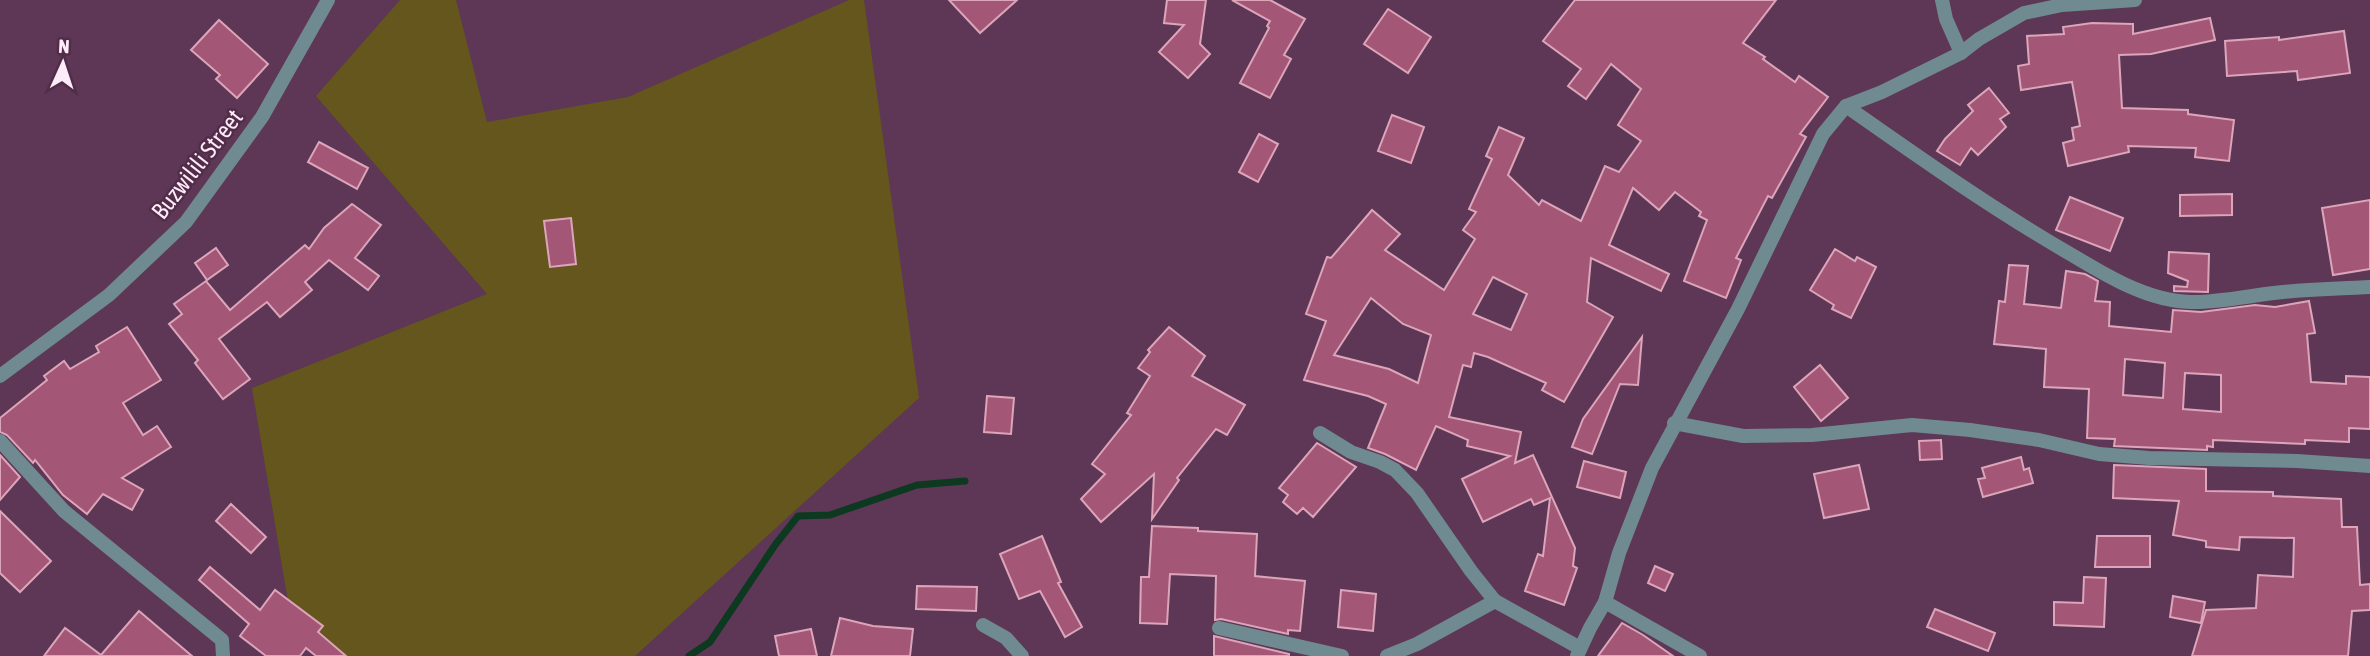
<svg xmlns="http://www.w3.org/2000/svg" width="2370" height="656" font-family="'Asap Condensed',sans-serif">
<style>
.green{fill:#64561c}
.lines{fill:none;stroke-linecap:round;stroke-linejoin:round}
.stream{stroke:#0d3921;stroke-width:7}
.building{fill:#a45677;stroke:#dca5b9;stroke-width:2;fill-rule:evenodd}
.minor{stroke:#708a91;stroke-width:14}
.labels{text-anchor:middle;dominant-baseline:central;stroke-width:5;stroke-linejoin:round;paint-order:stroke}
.street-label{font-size:24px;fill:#feebf9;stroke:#522d4a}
</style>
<rect width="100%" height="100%" fill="#5d3755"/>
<path class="green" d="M 400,0 L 456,0 L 487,122 L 628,97 L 849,0 L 864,0 L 919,398 L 635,656 L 344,656 L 288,601 L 252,388 L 487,294 L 316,96 Z"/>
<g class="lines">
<path class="stream" d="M 689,656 L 710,642 L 775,545 L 798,516 L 830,515 L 917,485 L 965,481"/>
</g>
<g class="building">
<path d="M 949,0 L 1017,0 L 980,33 Z"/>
<path d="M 1167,0 L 1206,0 L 1200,44 L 1210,54 L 1188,78 L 1159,52 L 1184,25 L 1164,23 Z"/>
<path d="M 1232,0 L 1270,0 L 1305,19 L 1284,55 L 1291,59 L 1270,98 L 1240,83 L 1269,28 L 1267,26 L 1270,21 Z"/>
<path d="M 1575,0 L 1776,0 L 1743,43 L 1765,57 L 1763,59 L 1795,82 L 1799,76 L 1828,97 L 1800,134 L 1806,137 L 1772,198 L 1768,196 L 1736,258 L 1741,260 L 1726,298 L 1684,281 L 1707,220 L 1699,216 L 1701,212 L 1675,192 L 1659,210 L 1633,188 L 1609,245 L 1669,274 L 1661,291 L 1591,258 L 1587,302 L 1613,317 L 1564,402 L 1542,390 L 1546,383 L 1488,357 L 1474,353 L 1471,367 L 1463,365 L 1449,417 L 1521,432 L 1515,463 L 1533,455 L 1575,548 L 1573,566 L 1577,568 L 1564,605 L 1525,591 L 1538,554 L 1543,556 L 1550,498 L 1534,505 L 1531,499 L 1483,522 L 1462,479 L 1510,456 L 1467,446 L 1468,440 L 1436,426 L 1416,470 L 1385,454 L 1368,448 L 1386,404 L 1368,396 L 1304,380 L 1326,321 L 1306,314 L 1327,257 L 1331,258 L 1372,210 L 1400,234 L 1385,250 L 1444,290 L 1475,239 L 1463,230 L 1476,212 L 1469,209 L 1492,159 L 1486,156 L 1499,127 L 1524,138 L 1508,175 L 1539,205 L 1542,200 L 1581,221 L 1605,166 L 1619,172 L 1641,141 L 1618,125 L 1641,89 L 1611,64 L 1586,99 L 1568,86 L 1581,69 L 1543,41 ZM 1493,277 L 1527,294 L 1511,330 L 1473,314 ZM 1371,298 L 1403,324 L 1431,335 L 1418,383 L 1389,369 L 1334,355 Z"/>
<path d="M 1388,9 L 1431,37 L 1408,73 L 1364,44 Z"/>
<path d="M 2210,18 L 2215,40 L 2151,54 L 2119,55 L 2122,108 L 2188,110 L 2188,114 L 2234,120 L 2229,161 L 2195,157 L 2196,148 L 2128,146 L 2129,152 L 2068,166 L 2063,143 L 2074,140 L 2072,128 L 2080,126 L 2072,82 L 2021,90 L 2018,66 L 2029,64 L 2027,36 L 2064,34 L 2063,27 L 2092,23 L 2133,24 L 2133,34 Z"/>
<path d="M 219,20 L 268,64 L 237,98 L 216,79 L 220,75 L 191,50 Z"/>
<path d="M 2344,31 L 2350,73 L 2298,80 L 2297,71 L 2227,76 L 2225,41 L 2279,37 L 2279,40 Z"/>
<path d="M 1989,88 L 2009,113 L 2000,119 L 2006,127 L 1978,155 L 1971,148 L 1960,165 L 1937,151 L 1945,139 L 1973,111 L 1968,105 Z"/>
<path d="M 1392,115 L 1424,127 L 1411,163 L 1378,151 Z"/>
<path d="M 1259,134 L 1278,144 L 1258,182 L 1239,172 Z"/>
<path d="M 319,142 L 368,168 L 357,189 L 308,162 Z"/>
<path d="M 2232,194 L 2232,215 L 2180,216 L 2180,195 Z"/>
<path d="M 2070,197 L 2123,218 L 2110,251 L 2056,230 Z"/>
<path d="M 2370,200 L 2370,269 L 2333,275 L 2322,208 Z"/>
<path d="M 352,204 L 381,225 L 355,258 L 379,276 L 368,290 L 329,260 L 305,282 L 312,290 L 280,317 L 267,302 L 219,339 L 250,379 L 223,399 L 195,363 L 198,360 L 169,324 L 182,314 L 174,304 L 206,281 L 230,310 L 305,245 L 309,249 L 324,228 Z"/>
<path d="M 571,218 L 576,264 L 550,267 L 544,221 Z"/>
<path d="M 216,248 L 228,265 L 207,280 L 195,263 Z"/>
<path d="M 1835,249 L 1855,261 L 1857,257 L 1876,267 L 1851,318 L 1832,309 L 1834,305 L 1810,290 Z"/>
<path d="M 2169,252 L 2209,254 L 2208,292 L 2174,291 L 2174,286 L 2187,287 L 2188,281 L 2168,273 Z"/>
<path d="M 2009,265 L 2028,266 L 2024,304 L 2061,308 L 2066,271 L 2085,274 L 2098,281 L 2095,301 L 2110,302 L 2109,326 L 2171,332 L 2173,310 L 2201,312 L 2255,305 L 2275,307 L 2309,301 L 2315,333 L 2307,334 L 2311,382 L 2346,384 L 2346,376 L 2370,377 L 2370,429 L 2349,428 L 2349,442 L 2305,440 L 2305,444 L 2213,440 L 2213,447 L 2207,446 L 2207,450 L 2114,446 L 2115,439 L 2087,438 L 2089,389 L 2044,387 L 2046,349 L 1994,344 L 1999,301 L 2005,302 ZM 2125,359 L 2165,363 L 2163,398 L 2123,395 ZM 2185,373 L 2221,375 L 2221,412 L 2183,409 Z"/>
<path d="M 127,327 L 161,380 L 123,403 L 143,435 L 157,426 L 171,447 L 122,478 L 143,490 L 132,510 L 103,494 L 87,514 L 63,495 L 35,460 L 33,463 L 7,435 L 0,432 L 0,418 L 47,380 L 44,376 L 64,361 L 70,369 L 99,352 L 96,346 Z"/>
<path d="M 1169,327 L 1205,356 L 1192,376 L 1245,405 L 1227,435 L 1216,429 L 1177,478 L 1179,480 L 1152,519 L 1154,474 L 1101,522 L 1081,499 L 1105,474 L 1092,464 L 1131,415 L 1127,413 L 1150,376 L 1138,368 L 1150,352 L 1148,350 Z"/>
<path d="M 1642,337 L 1638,385 L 1620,384 L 1592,454 L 1572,447 L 1583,419 Z"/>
<path d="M 1820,365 L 1848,398 L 1821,421 L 1794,387 Z"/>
<path d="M 987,396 L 1014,398 L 1011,434 L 984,432 Z"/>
<path d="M 1941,440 L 1942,459 L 1920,460 L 1919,441 Z"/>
<path d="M 1317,443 L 1356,467 L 1313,517 L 1303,508 L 1297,514 L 1283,502 L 1288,495 L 1279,488 Z"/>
<path d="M 0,455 L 20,477 L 0,500 Z"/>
<path d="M 2021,457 L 2024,470 L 2029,468 L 2033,483 L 1983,497 L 1978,479 L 1985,478 L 1982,468 Z"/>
<path d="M 1584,461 L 1626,472 L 1620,498 L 1577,487 Z"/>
<path d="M 1859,465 L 1869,509 L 1824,518 L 1814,474 Z"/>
<path d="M 2114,465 L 2206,469 L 2206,491 L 2273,492 L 2273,496 L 2341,499 L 2342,527 L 2357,527 L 2360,585 L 2370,584 L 2370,610 L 2352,611 L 2348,656 L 2192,656 L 2206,610 L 2256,608 L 2258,575 L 2293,577 L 2294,538 L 2240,537 L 2239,550 L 2206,547 L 2206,541 L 2173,535 L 2179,501 L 2113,498 Z"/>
<path d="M 231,504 L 266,537 L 251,553 L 216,521 Z"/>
<path d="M 0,511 L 51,561 L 20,592 L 0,573 Z"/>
<path d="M 1152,526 L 1198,528 L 1198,531 L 1257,534 L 1255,576 L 1305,581 L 1300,631 L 1288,630 L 1288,634 L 1221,619 L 1215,620 L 1216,576 L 1170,574 L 1167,624 L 1140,623 L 1141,577 L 1149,577 Z"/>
<path d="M 1042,536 L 1061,582 L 1058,583 L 1082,627 L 1065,637 L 1040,591 L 1019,599 L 1000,554 Z"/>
<path d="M 2097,536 L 2150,536 L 2150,567 L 2095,567 Z"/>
<path d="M 1655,566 L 1673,574 L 1665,591 L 1648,583 Z"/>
<path d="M 210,567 L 260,610 L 275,590 L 323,626 L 318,632 L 346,656 L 316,656 L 306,648 L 300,656 L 266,656 L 240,636 L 249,624 L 199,580 Z"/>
<path d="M 2084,577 L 2106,578 L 2104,627 L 2054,625 L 2054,602 L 2083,603 Z"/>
<path d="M 917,586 L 977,587 L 976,611 L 916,609 Z"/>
<path d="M 1341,590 L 1376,594 L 1373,631 L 1338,627 Z"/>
<path d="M 2173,596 L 2205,602 L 2201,623 L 2170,617 Z"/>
<path d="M 1935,609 L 1995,633 L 1988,651 L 1927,627 Z"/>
<path d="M 139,611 L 192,656 L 44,656 L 65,628 L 101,655 Z"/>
<path d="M 840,618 L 873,626 L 913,629 L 910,656 L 831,656 Z"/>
<path d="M 1622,623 L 1643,635 L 1673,656 L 1598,656 Z"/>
<path d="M 811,629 L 817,656 L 779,656 L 775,636 Z"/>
<path d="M 1214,636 L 1289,654 L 1289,656 L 1214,656 Z"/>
</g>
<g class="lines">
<g class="minor">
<path d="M 1942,0 L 1946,19 L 1961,53"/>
<path d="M 1846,106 C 1920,158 1994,210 2072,255 C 2107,276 2148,301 2190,302 C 2216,303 2248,296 2274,293 C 2306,289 2338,289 2370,287"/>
<path d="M 0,376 L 109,295 L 186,222 L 262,117 L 328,0"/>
<path d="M 1674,423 L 1743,436 L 1812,435 L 1912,425 L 1970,430 L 2039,440 L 2099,454 L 2149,458 L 2297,461 L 2370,466"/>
<path d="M 1320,433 L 1351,452 L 1380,462 L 1395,470 L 1417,493 L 1471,571 L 1495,601 L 1580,648"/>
<path d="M 0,441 L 64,511 L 222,640 L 223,656"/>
<path d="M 1605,602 L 1700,656"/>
<path d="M 983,625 L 1006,638 L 1022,656"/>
<path d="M 1219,628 L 1342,656"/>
<path d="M 1387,656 L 1417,644 L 1495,601"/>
<path d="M 1577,656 L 1590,628 L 1605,602 L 1619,553 L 1652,468 L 1738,309 L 1823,134 L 1846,106 L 1882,92 L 1961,53 L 1979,39 L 2024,13 L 2062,5 L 2135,0"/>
</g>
</g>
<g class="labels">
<g class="street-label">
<text transform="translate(197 164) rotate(-52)">Buzwilili Street</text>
</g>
</g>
<g transform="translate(63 63) rotate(3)" stroke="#522d4a" stroke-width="5" paint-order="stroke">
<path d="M0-5L12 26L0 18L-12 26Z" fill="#feebf9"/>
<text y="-10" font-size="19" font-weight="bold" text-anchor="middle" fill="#feebf9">N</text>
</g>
</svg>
